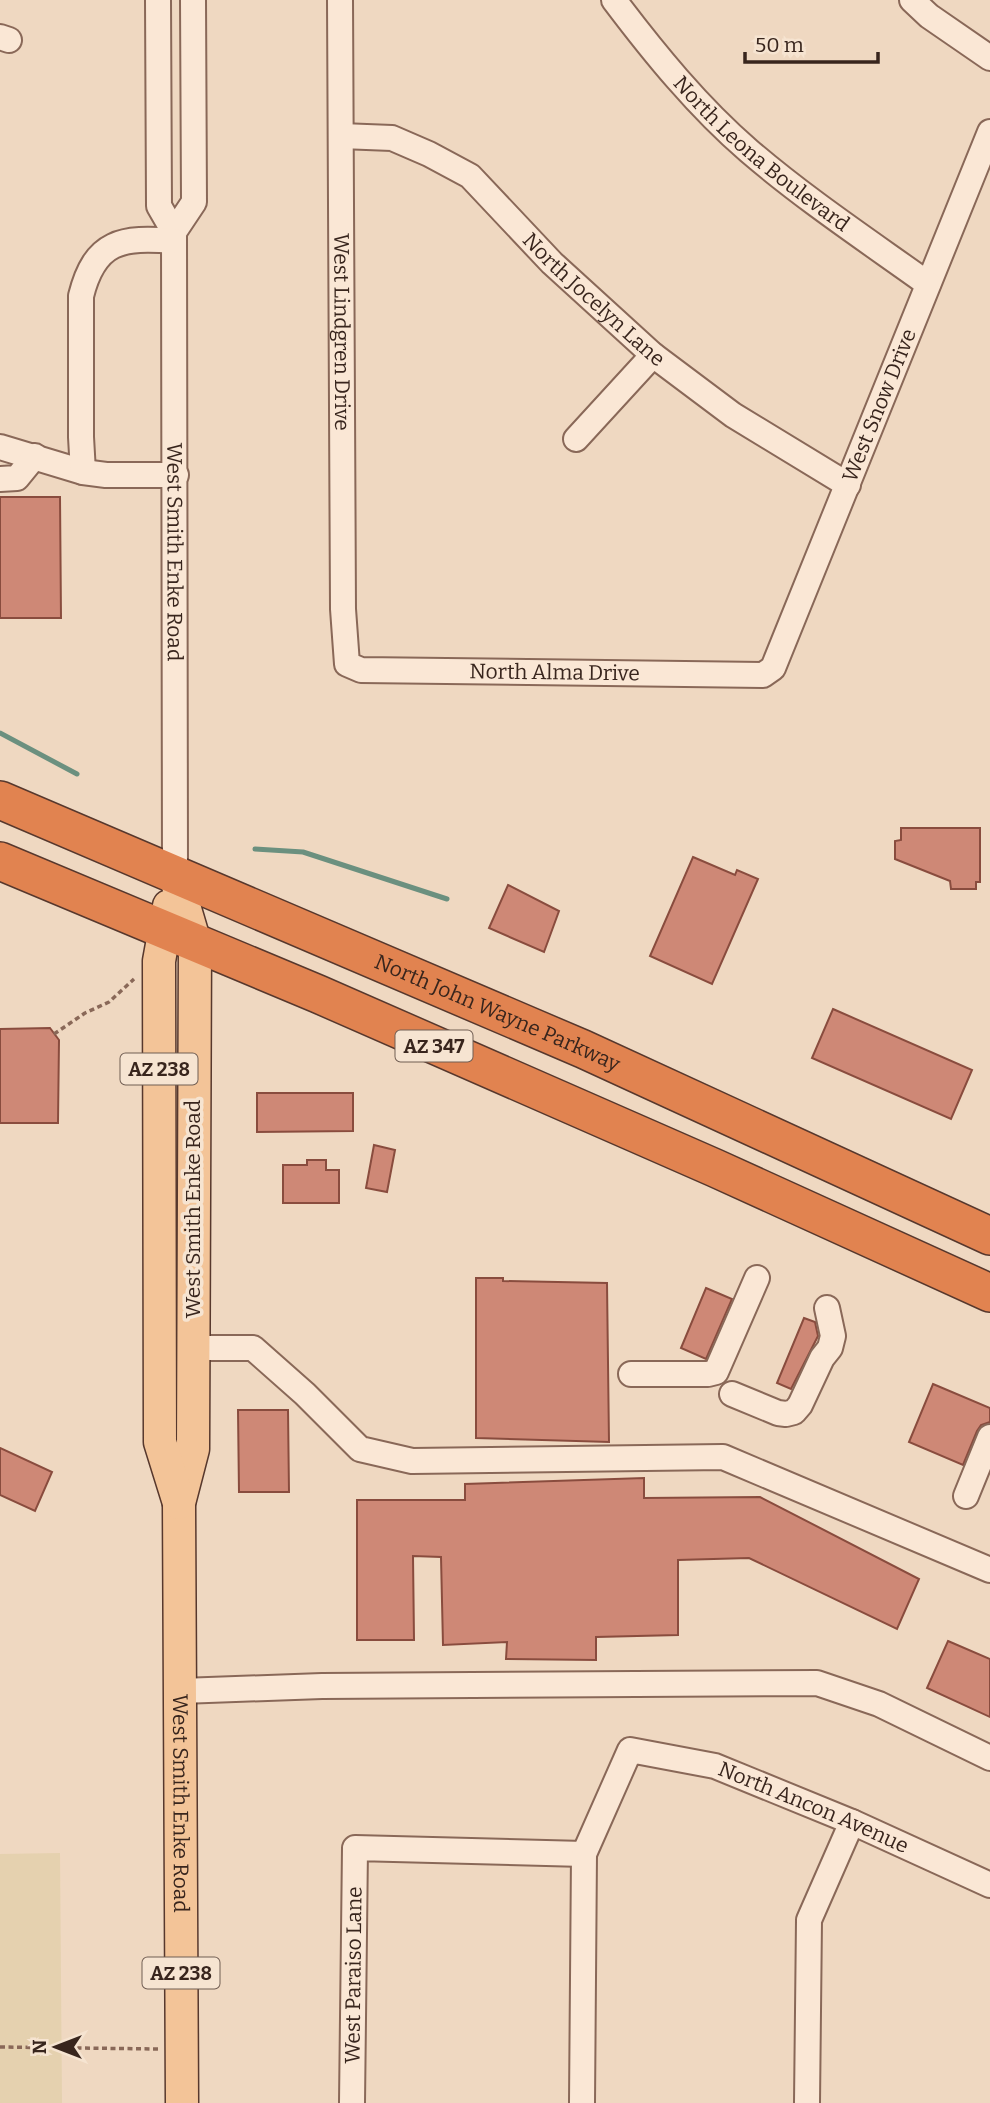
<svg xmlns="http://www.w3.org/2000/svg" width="990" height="2103" font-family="Bitter,serif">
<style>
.farmland{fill:#e5d1af}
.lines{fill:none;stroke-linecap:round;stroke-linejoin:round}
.stream{stroke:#6b907f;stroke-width:5}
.building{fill:#ce8876;stroke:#894c3e;stroke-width:2}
.minor-casing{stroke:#896858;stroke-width:28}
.major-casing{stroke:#57382d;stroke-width:35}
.highway-casing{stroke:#57382d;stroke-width:40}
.path{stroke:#896858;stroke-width:3.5;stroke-dasharray:5 3.5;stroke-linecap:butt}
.minor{stroke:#fae7d5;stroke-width:24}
.major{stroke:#f3c498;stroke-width:32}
.highway{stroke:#e18350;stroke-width:37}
.labels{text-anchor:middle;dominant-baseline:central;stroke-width:7;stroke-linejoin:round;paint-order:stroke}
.shield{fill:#f6e4d1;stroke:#715e53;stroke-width:2}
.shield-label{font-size:19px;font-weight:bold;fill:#38251d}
.street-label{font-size:21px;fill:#38251d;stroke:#f6e4d1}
</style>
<rect width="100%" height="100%" fill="#efd8c1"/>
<path class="farmland" d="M 60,1853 L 62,2103 L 0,2103 L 0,1854 Z"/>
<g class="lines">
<g class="stream">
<path d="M 0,733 L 77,774"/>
<path d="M 255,849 L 303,852 L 447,899"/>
</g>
</g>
<g class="building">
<path d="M 0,497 L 60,497 L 61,618 L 0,618 Z"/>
<path d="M 901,828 L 980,828 L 980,882 L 976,882 L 976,889 L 951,889 L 950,881 L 895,859 L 895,841 L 901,840 Z"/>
<path d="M 693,857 L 735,875 L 737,870 L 758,879 L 712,984 L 650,956 Z"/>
<path d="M 508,885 L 559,911 L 544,952 L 489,928 Z"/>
<path d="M 833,1009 L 972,1070 L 951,1119 L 812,1058 Z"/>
<path d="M 50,1028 L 59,1040 L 58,1123 L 0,1123 L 0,1029 Z"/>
<path d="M 257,1093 L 353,1093 L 353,1131 L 257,1132 Z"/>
<path d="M 374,1145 L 395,1150 L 387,1192 L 366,1188 Z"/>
<path d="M 307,1160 L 326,1160 L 326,1170 L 339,1170 L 339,1203 L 283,1203 L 283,1165 L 307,1165 Z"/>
<path d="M 476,1278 L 503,1278 L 503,1281 L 607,1283 L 609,1442 L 476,1438 Z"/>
<path d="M 706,1288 L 732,1299 L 706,1359 L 681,1348 Z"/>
<path d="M 804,1318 L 815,1322 L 818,1336 L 791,1389 L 777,1383 Z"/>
<path d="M 933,1384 L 990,1408 L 990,1422 L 981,1425 L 977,1431 L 963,1465 L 909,1442 Z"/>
<path d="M 238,1410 L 288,1410 L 289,1492 L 239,1492 Z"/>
<path d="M 0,1448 L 52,1472 L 35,1511 L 0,1495 Z"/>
<path d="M 644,1478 L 644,1498 L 760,1497 L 919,1579 L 897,1629 L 749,1558 L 678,1560 L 678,1635 L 596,1637 L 596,1660 L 506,1659 L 507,1642 L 443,1645 L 441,1557 L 413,1556 L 414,1640 L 357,1640 L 357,1500 L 465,1500 L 465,1484 Z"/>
<path d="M 948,1641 L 990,1659 L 990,1717 L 927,1688 Z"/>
</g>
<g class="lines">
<g class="minor-casing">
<g id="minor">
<path id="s1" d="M 158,0 L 159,206 L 174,232 L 175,875"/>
<path id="s2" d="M 340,0 L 343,609 L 347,664 L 361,670 L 763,675 L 773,668 L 990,132"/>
<path id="s3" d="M 614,0 C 654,53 698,107 749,151 C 805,199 868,241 928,284"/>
<path d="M 912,0 L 929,16 L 990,58"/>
<path d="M 0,37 L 9,40"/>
<path id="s4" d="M 341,136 L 392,138 L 429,154 L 470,176 L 552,263 L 653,355 L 733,415 L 848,485"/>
<path d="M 174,232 L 194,202 L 193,0"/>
<path d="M 576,439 L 653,355"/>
<path d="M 0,447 L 83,472 L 106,475 L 176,475"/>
<path d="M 83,472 L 81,437 L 81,296 C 95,240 122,237 174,241"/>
<path d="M 0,479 L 17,478 L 35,456"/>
<path d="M 193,1348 L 253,1348 L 305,1394 L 360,1449 L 412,1461 L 723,1457 L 990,1570"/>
<path d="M 631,1374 L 708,1374 L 716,1372 L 757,1278"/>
<path d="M 732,1394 L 778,1413 L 786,1414 L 794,1412 L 800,1405 L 822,1358 L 830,1348 L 833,1336 L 827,1308"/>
<path d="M 966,1496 L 990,1437"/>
<path d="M 181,1691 L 322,1686 L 817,1683 L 879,1704 L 990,1758"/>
<path id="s5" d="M 352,2103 L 355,1848 L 584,1854"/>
<path id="s6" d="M 582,2103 L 584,1854 L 630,1750 L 715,1766 L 852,1822 L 990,1885"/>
<path d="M 807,2103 L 809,1920 L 852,1822"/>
</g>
</g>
<g class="major-casing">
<g id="major">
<path id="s7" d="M 175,875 L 195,943 L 193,1449 L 179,1503 L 182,2103"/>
<path d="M 169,906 L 159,961 L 160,1442 L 179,1503"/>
</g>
</g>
<g class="highway-casing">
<g id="highway">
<path id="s8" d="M 0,800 L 583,1049 L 990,1236"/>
<path d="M 0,861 L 318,994 L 715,1168 L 990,1293"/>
</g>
</g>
<g class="path">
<path d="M 54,1034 L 85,1013 L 109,1002 L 134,979"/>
<path d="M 0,2047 L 159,2049"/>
</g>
<use href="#minor" class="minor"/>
<use href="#major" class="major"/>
<use href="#highway" class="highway"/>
</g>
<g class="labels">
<g class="shield">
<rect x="395.5" y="1030.5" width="77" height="31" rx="5"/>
<rect x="120.5" y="1053.5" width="77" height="31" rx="5"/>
<rect x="142.5" y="1957.5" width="77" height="31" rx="5"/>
</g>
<g class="shield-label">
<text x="434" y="1046">AZ 347</text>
<text x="159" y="1069">AZ 238</text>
<text x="181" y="1973">AZ 238</text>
</g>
<g class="street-label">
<text stroke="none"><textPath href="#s3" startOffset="214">North Leona Boulevard</textPath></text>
<text stroke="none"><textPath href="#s4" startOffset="313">North Jocelyn Lane</textPath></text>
<text stroke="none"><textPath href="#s2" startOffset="332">West Lindgren Drive</textPath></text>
<text stroke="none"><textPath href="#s2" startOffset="1377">West Snow Drive</textPath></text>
<text stroke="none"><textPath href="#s1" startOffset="556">West Smith Enke Road</textPath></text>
<text stroke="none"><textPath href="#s2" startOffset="873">North Alma Drive</textPath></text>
<text stroke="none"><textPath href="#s8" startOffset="541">North John Wayne Parkway</textPath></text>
<text transform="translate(193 1209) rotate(-90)">West Smith Enke Road</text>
<text stroke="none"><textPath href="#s7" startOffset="933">West Smith Enke Road</textPath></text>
<text stroke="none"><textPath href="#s6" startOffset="556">North Ancon Avenue</textPath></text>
<text stroke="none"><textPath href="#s5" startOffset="128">West Paraiso Lane</textPath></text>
</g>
</g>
<g transform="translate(56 2047) rotate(270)" stroke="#f6e4d1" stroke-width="5" paint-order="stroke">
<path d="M0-5L12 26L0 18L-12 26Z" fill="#38251d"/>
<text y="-10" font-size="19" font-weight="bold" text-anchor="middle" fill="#38251d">N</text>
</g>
<path d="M745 52v10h133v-10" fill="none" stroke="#38251d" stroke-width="3.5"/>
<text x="755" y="52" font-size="21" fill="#38251d" stroke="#f6e4d1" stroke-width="5" paint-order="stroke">50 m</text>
</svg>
